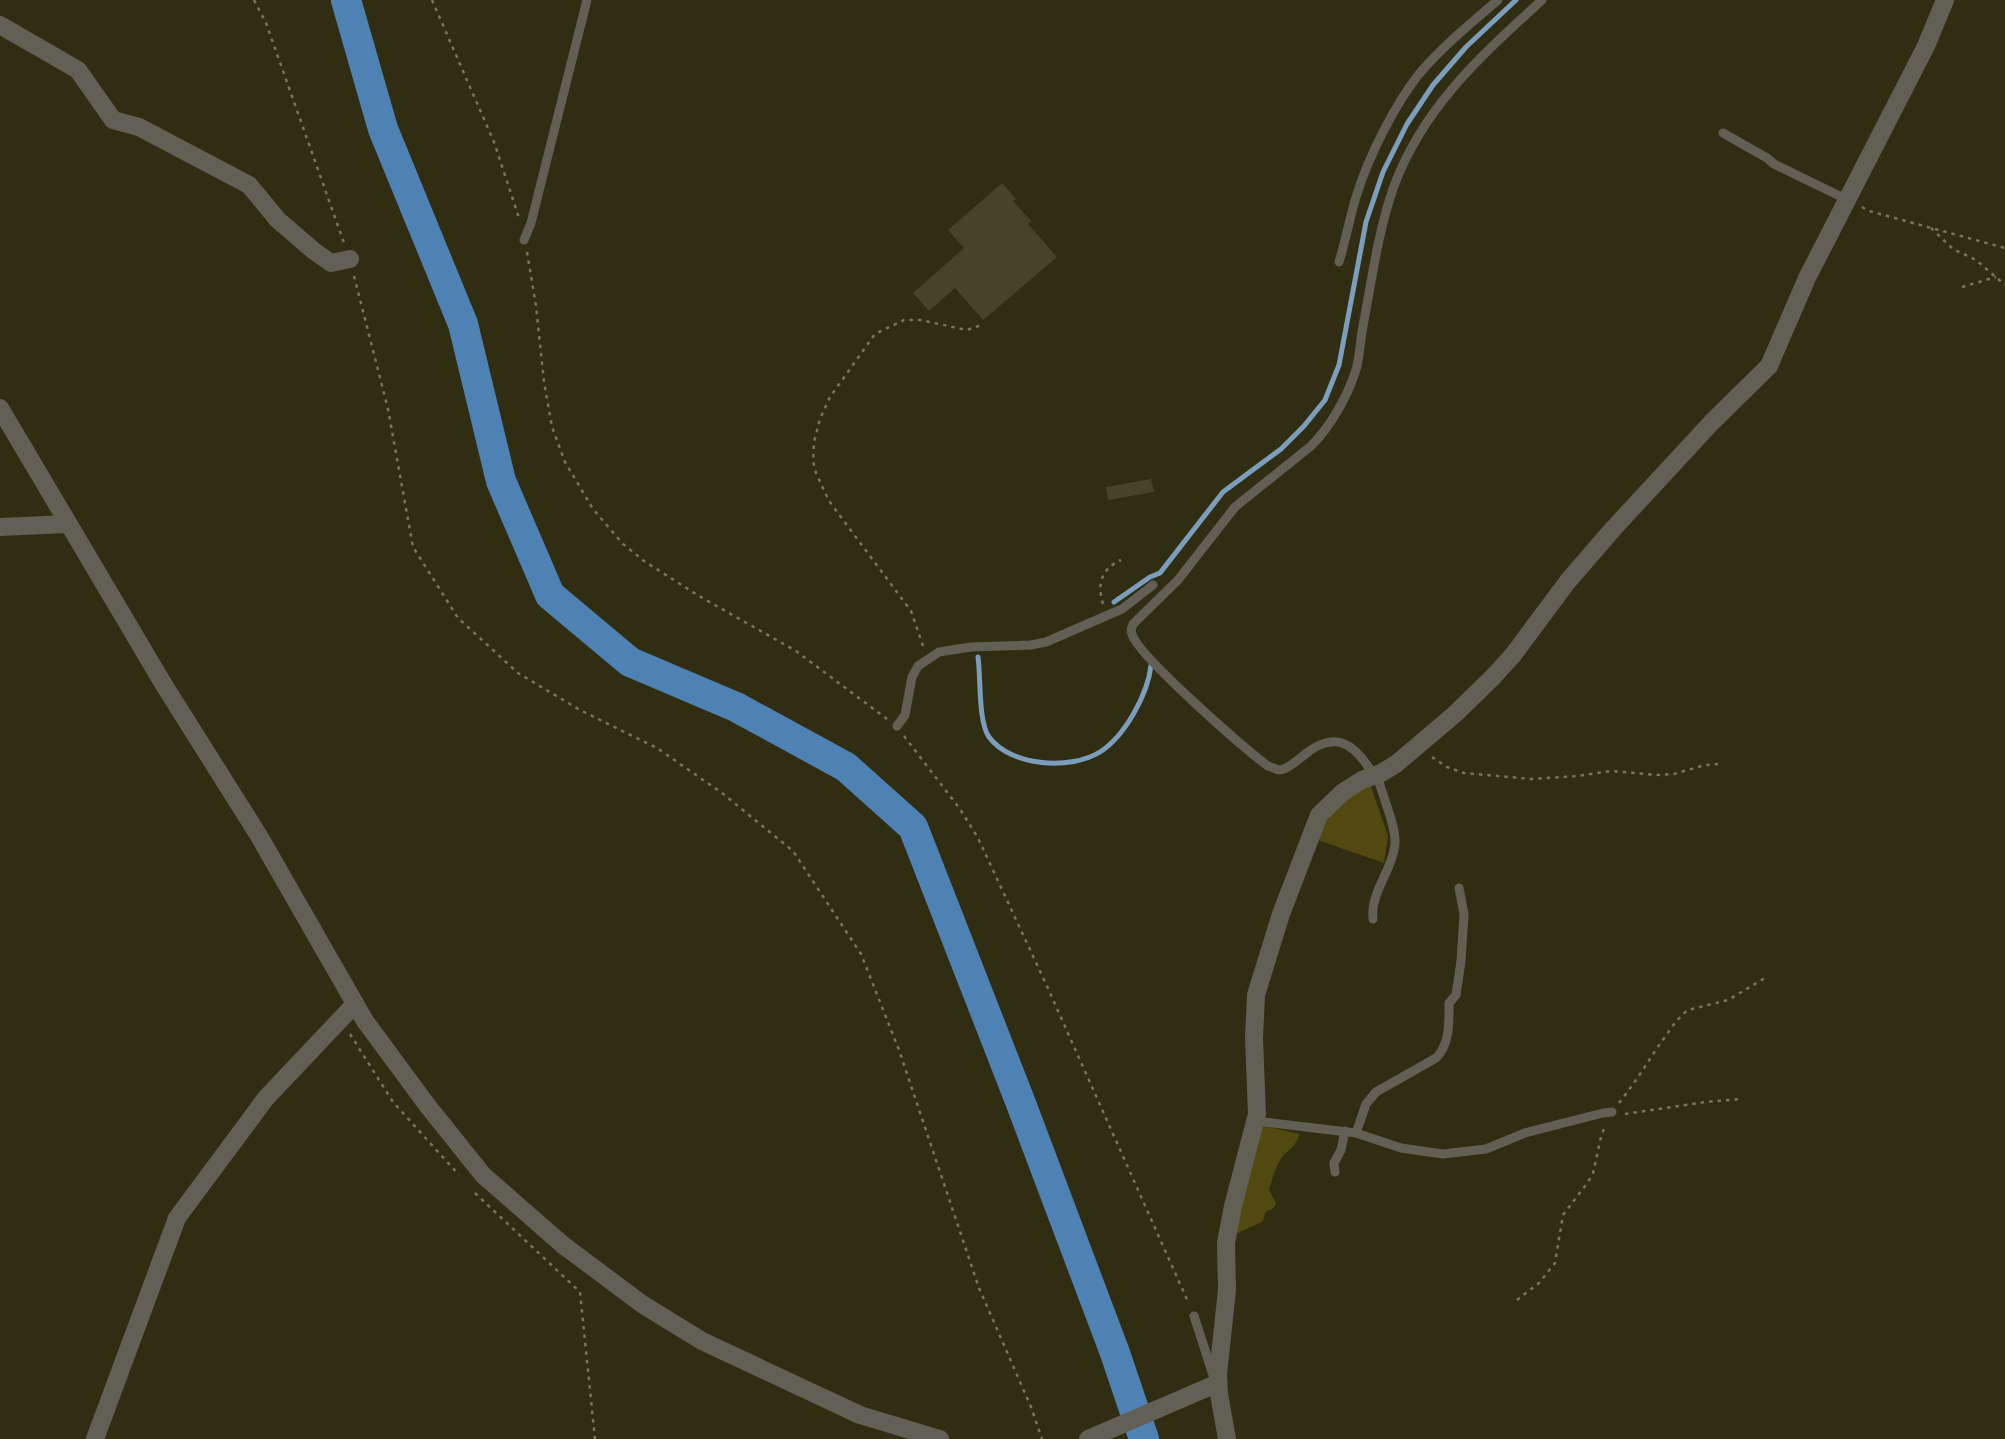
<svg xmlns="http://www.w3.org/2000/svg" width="2005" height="1439" font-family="Karla,sans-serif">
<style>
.green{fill:#524910}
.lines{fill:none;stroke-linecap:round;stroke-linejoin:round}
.stream{stroke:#7a9ebc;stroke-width:5}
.river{stroke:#4f82b4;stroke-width:30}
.building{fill:#484328}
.path{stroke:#78755e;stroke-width:2.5;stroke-dasharray:3.5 5;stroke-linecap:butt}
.service{stroke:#626054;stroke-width:9}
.minor{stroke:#626054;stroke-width:18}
</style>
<rect width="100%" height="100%" fill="#312d12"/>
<g class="green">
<path d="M 1370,784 L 1388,836 L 1384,863 L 1315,839 C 1324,810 1346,799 1370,784 Z"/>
<path d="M 1264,1126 L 1299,1134 C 1297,1146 1289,1149 1282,1157 C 1276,1165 1272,1180 1269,1190 L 1276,1203 C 1274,1209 1272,1210 1266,1211 L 1263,1221 L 1232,1236 L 1262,1127 Z"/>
</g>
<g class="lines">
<g class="stream">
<path d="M 1114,602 L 1150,577 L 1160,573 L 1223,492 L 1281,449 L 1304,426 L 1325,400 L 1339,365 L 1366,222 L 1383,172 L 1407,124 L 1433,85 L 1466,47 L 1516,0"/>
<path d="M 978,657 C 981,678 978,721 989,737 C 1011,767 1071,770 1100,752 C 1125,736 1148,694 1151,665"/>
</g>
<path class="river" d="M 346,0 L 383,129 L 463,324 L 501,481 L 550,595 L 630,662 L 736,707 L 846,767 L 913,827 L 1020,1101 L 1115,1353 L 1144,1439"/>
</g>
<g class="building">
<path d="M 1002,183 L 1016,199 L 1013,201 L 1031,221 L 1028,224 L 1057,257 L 983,320 L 955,288 L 929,311 L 913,293 L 964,248 L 948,230 Z"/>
<path d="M 1151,479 L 1154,492 L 1108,500 L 1106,487 Z"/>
</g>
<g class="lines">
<g class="path">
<path d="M 254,0 L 266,23 L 344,243"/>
<path d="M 432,0 L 494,142 L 519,218"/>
<path d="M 1862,207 L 1869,211 L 2005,248"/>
<path d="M 1931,228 L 1953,249 L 1976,260 L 2005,285"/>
<path d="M 527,252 L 536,306 L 544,382 L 552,427 L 565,462 L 593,509 L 623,544 L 644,561 L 699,596 L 796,651 L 887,719"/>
<path d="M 354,276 L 388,409 L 413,547 L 458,618 L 518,673 L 580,710 L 657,748 L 722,793 L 793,851 L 861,954 L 899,1050 L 979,1288 L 1031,1407 L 1042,1439"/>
<path d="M 1962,287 L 1996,277"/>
<path d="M 1103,604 C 1097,584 1101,569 1121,560"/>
<path d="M 923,646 L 911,611 L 829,501 L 816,473 L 813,461 L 814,442 L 820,419 L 830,397 L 875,334 L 904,320 L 920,320 L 967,330 L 984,324"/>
<path d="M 904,736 L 960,809 L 978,838 L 1046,984 L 1189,1304"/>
<path d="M 1432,757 L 1447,767 L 1464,773 L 1531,779 L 1578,776 L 1611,771 L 1658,775 L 1674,774 L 1705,765 L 1718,764"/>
<path d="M 350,1034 L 393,1102 L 459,1175"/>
<path d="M 1619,1103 C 1633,1085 1645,1067 1657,1048 C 1667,1035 1675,1020 1688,1010 L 1728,1000 L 1765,978"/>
<path d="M 1625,1114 L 1705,1102 L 1741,1099"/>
<path d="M 475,1193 L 580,1292 L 595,1439"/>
<path d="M 1517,1300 L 1539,1283 L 1555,1263 L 1563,1215 L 1588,1182 L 1593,1173 L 1601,1137 L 1605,1126"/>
</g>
<g class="service">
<path d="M 1723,133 L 1767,158 L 1774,164 L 1846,199"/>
<path d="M 524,240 L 531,223 L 587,0"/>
<path d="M 1339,262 C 1346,239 1350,216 1357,194 C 1368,158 1395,104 1419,74 C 1442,47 1471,23 1498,0"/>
<path d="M 897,726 L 905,715 L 912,677 L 918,666 L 939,652 L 971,647 L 1031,645 L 1046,642 L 1122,609 L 1153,585"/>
<path d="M 1374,776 C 1355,743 1335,729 1303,756 C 1297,760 1287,770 1279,770 C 1278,770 1269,766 1268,766 C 1246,750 1137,655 1132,634 C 1130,630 1132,628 1133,624 L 1178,580 L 1235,507 L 1311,446 C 1330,427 1346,399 1355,373 C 1360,359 1360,341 1363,326 C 1372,279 1378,231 1394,186 C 1424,106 1481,56 1542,0"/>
<path d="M 1373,919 C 1370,893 1392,871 1395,845 C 1397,828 1381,793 1377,774"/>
<path d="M 1256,1121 L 1356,1133 L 1401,1148 L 1443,1154 L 1486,1149 L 1525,1133 L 1603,1113 L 1612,1112"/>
<path d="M 1356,1133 L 1366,1104 L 1376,1092 L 1436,1058 C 1450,1044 1449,1023 1449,1003 L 1456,995 L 1461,961 L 1464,914 L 1459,888"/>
<path d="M 1335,1172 L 1334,1163 L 1341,1150 L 1345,1131"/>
<path d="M 1194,1316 L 1214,1378"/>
</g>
<g class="minor">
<path d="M 0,25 L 78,70 L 113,120 L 139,127 L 249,185 L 278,220 L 314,251 L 331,263 L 350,259"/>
<path d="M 0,408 L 164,685 L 259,836 L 365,1021 L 427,1105 L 483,1175 L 563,1245 L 642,1304 L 702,1341 L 860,1415 L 940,1439"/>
<path d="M 0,527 L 68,524"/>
<path d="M 95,1439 L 177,1218 L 266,1098 L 355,1004"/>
<path d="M 1088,1439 L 1216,1384"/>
<path d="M 1227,1439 L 1219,1394 L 1218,1374 L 1227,1290 L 1226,1243 L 1233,1206 L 1257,1114 L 1254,1038 L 1256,995 L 1281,914 L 1319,815 L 1343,792 L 1362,780 L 1381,773 L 1396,764 L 1455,714 L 1493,677 L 1513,655 L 1568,581 L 1613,529 L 1712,422 L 1769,366 L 1807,278 L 1926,46 L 1945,0"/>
</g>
</g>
</svg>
